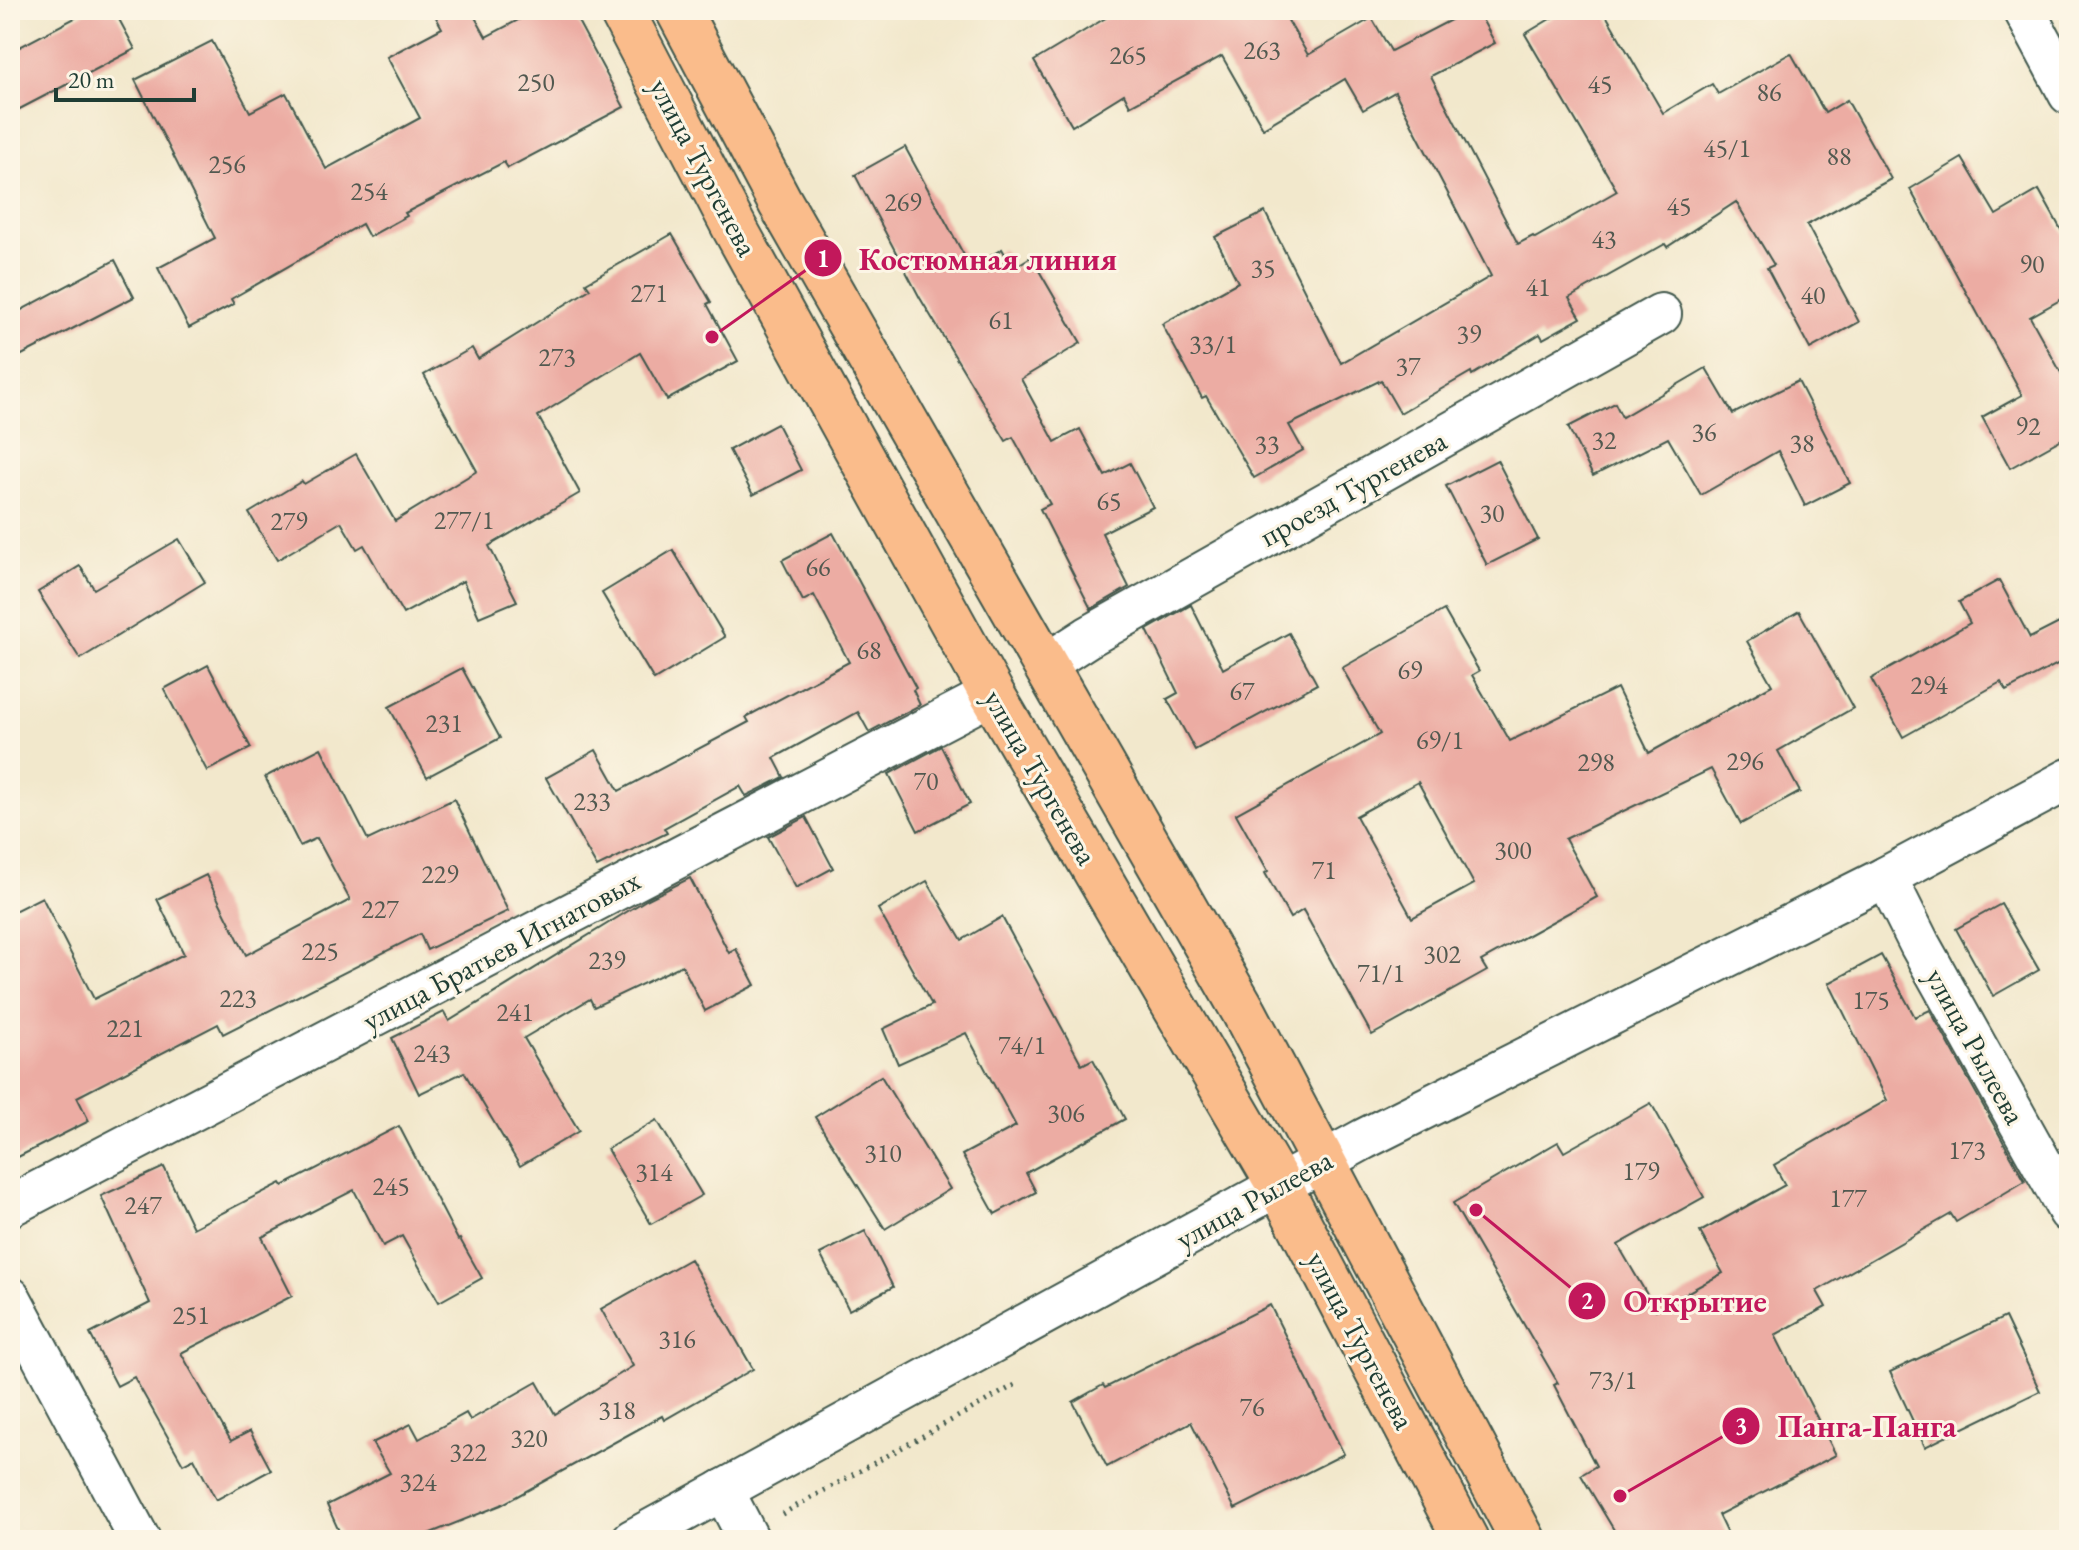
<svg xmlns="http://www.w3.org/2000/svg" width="2079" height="1550" font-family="'EB Garamond',serif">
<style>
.building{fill:#ecaca3;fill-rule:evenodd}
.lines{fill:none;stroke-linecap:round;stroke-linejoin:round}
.minor-casing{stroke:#3f574b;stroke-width:44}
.trunk-casing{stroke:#3f574b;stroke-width:48}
.path{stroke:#3f574b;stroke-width:5;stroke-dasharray:2 6;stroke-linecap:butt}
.minor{stroke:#fff;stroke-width:40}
.trunk{stroke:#fabc8b;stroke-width:44}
.labels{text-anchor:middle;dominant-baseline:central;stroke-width:6;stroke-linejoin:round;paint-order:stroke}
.number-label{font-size:26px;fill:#525950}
.street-label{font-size:30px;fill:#1f3d34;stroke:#fcf5e5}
.leader{fill:none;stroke:#c2185b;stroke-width:3}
.callout-dot{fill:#c2185b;stroke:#fcf5e5;stroke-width:3}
.mark-label{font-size:24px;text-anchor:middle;font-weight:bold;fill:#fff}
.callout-label{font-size:32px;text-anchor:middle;font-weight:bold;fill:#c2185b;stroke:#fcf5e5;stroke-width:6;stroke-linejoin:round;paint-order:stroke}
</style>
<rect width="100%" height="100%" fill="#fcf5e5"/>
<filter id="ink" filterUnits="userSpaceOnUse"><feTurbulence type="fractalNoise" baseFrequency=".0125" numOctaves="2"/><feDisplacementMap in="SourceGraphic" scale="16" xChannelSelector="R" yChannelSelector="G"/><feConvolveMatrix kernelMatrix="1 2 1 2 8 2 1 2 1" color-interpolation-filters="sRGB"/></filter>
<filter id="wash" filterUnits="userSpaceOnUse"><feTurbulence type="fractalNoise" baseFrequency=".006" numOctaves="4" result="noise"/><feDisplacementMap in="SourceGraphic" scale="32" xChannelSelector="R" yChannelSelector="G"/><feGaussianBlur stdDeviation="1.8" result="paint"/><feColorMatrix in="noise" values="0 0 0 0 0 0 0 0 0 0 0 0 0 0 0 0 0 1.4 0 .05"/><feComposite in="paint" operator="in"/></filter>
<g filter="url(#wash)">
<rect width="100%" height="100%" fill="#f2e8cc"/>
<g id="blocks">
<g class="building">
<path d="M 90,10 L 114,10 L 135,49 L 10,114 L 10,52 Z"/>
<path d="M 432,10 L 471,10 L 486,37 L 537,10 L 572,10 L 624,107 L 508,168 L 504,162 L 405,213 L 407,216 L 369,237 L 362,224 L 231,299 L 234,304 L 189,328 L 158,268 L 215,238 L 135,80 L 212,41 L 250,112 L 286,93 L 326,169 L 420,118 L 387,57 L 442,28 Z"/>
<path d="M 1119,10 L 1282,10 L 1308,55 L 1372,18 L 1391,51 L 1470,10 L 1477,10 L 1495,43 L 1431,76 L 1518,244 L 1533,236 L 1535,238 L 1617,191 L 1525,34 L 1565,10 L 1603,10 L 1663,113 L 1712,84 L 1718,94 L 1791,53 L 1825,113 L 1847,100 L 1891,179 L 1807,225 L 1859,322 L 1810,349 L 1767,268 L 1774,265 L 1736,202 L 1667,247 L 1665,244 L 1569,298 L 1581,318 L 1543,339 L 1540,334 L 1472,375 L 1471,372 L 1400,413 L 1381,380 L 1289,425 L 1303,450 L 1254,478 L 1206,396 L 1202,398 L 1162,324 L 1238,282 L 1215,237 L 1265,212 L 1341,363 L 1491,276 L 1395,92 L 1363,110 L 1345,79 L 1263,128 L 1222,56 L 1130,106 L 1124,94 L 1072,126 L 1034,61 Z"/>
<path d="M 905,147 L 971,268 L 1002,249 L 1013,268 L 1031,257 L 1081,343 L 1021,379 L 1055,442 L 1080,429 L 1105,476 L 1130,463 L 1153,507 L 1102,533 L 1129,587 L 1091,609 L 1040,509 L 1050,504 L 1013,437 L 1006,441 L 920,298 L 855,175 Z"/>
<path d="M 1962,158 L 1996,215 L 2039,190 L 2069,244 L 2069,295 L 2030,317 L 2069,387 L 2069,435 L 2010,468 L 1982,417 L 2022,395 L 1910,189 Z"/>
<path d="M 672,234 L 711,302 L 707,304 L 738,361 L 667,400 L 640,353 L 538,416 L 580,493 L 489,546 L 517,601 L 479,617 L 463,581 L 403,614 L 364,545 L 357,549 L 341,522 L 277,560 L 249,513 L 302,481 L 304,484 L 356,454 L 395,521 L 477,471 L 424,375 L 472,348 L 478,359 L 590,289 L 586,283 Z"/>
<path d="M 115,260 L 134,297 L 10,361 L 10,316 Z"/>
<path d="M 1706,368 L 1733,414 L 1798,381 L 1850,483 L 1805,506 L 1778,451 L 1701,495 L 1668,438 L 1593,476 L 1568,427 L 1615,403 L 1622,417 Z"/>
<path d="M 777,424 L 801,470 L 753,495 L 729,450 Z"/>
<path d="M 1497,460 L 1538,539 L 1487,565 L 1446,486 Z"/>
<path d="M 833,533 L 916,688 L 913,690 L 920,705 L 869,732 L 858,712 L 774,758 L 784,777 L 746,796 L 740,786 L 664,828 L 667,833 L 597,867 L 546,778 L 596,750 L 619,791 L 749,722 L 746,717 L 849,662 L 814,595 L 803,601 L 782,560 Z"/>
<path d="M 179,539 L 205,582 L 80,659 L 38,592 L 80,566 L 94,589 Z"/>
<path d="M 673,550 L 725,637 L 654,680 L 602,593 Z"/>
<path d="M 1999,580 L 2030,638 L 2069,618 L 2069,658 L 2006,691 L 2001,682 L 1903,737 L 1871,679 L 1970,623 L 1959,602 Z"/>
<path d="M 1191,605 L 1223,669 L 1289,633 L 1317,684 L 1195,750 L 1167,699 L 1178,693 L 1147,630 Z"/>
<path d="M 1444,610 L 1479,671 L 1472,675 L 1510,741 L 1617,688 L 1649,753 L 1772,685 L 1747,641 L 1799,611 L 1853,708 L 1778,751 L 1800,792 L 1741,824 L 1711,769 L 1565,839 L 1597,897 L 1481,961 L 1487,971 L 1372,1035 L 1303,910 L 1290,918 L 1265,873 L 1268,871 L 1236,814 L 1380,734 L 1342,668 ZM 1418,782 L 1474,884 L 1412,918 L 1356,816 Z"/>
<path d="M 208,665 L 251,748 L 207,771 L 164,689 Z"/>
<path d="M 462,668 L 500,738 L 427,777 L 389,707 Z"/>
<path d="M 941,746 L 970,804 L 918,831 L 889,774 Z"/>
<path d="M 321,748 L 368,840 L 454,799 L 508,911 L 427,950 L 420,934 L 223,1034 L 218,1024 L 77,1097 L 89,1121 L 10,1161 L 10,913 L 42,897 L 94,999 L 184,954 L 157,899 L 206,875 L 246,955 L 350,900 L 317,838 L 300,846 L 265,777 Z"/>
<path d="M 806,817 L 833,868 L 796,888 L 768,837 Z"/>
<path d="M 690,878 L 729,953 L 736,949 L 755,985 L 705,1011 L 682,965 L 594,1007 L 590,999 L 524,1038 L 579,1131 L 520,1166 L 464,1072 L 419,1094 L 392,1038 L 444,1012 L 449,1021 L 646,900 Z"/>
<path d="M 927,881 L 962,940 L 1002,917 L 1082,1065 L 1093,1059 L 1125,1119 L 1026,1173 L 1036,1192 L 995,1214 L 962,1155 L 1016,1126 L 966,1033 L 898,1064 L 883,1029 L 932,1005 L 878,909 Z"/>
<path d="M 2001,904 L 2039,970 L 1993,996 L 1956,929 Z"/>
<path d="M 1881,955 L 1915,1017 L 1930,1010 L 2025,1181 L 1956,1222 L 1951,1214 L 1817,1291 L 1826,1307 L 1775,1335 L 1836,1455 L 1718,1515 L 1730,1540 L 1620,1540 L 1581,1475 L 1596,1466 L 1554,1385 L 1558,1383 L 1453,1203 L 1558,1142 L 1564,1152 L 1651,1103 L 1704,1197 L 1618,1245 L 1656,1310 L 1723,1273 L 1700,1232 L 1785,1185 L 1774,1165 L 1887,1100 L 1829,983 Z"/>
<path d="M 881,1076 L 950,1189 L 885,1229 L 815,1117 Z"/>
<path d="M 657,1120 L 702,1195 L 651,1224 L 607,1149 Z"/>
<path d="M 399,1126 L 458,1240 L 460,1239 L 482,1278 L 439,1302 L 402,1236 L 383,1246 L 354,1190 L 262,1237 L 292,1296 L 181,1353 L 231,1441 L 250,1431 L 271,1470 L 216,1500 L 194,1458 L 183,1464 L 134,1377 L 117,1386 L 90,1334 L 150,1303 L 101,1196 L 164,1167 L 193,1228 L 281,1183 L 283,1186 Z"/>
<path d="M 865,1231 L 893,1287 L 849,1310 L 820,1254 Z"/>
<path d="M 690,1259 L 753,1369 L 664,1420 L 662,1416 L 501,1505 L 413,1540 L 343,1540 L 327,1505 L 390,1473 L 372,1443 L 411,1424 L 419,1439 L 466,1413 L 470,1420 L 537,1382 L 555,1414 L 633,1366 L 601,1309 Z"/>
<path d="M 1270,1305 L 1344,1454 L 1235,1509 L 1191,1422 L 1107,1467 L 1073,1402 L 1103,1385 L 1105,1388 Z"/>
<path d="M 2005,1317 L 2040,1391 L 1925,1447 L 1890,1372 Z"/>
</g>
</g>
</g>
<g filter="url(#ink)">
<use href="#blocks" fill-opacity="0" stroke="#3f574b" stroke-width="2"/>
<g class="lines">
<g class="minor-casing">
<g id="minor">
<path d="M 2024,10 L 2069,94"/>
<path d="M 1046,664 L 1088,637 L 1661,314"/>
<path d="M 1886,877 L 1920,945 L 2069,1212"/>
<path d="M 10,1206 L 992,694"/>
<path d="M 10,1297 L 140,1540"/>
<path d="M 723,1490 L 749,1540"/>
<path d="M 632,1540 L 1364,1139 L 1886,877 L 2069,779"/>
</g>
</g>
<g class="trunk-casing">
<g id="trunk">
<path d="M 621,10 L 734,227 L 992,694 L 1279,1185 L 1466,1540"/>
<path d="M 678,10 L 780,202 L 1243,1010 L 1523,1540"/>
</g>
</g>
<path class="path" d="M 782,1514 L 1015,1385"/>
<use href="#minor" class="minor"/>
<use href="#trunk" class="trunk"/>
</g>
</g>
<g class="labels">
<g class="number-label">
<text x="1262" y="50">263</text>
<text x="1128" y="55">265</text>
<text x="536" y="82">250</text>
<text x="1600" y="84">45</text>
<text x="1769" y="92">86</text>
<text x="1727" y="148">45/1</text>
<text x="1839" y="156">88</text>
<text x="227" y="164">256</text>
<text x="369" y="191">254</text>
<text x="903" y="202">269</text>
<text x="1679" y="206">45</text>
<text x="1604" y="239">43</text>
<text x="2032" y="264">90</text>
<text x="1263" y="268">35</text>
<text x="1538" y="287">41</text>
<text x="649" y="293">271</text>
<text x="1813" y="295">40</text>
<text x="1001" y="320">61</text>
<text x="1469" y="334">39</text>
<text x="1213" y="344">33/1</text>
<text x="557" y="357">273</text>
<text x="1408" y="366">37</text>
<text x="2028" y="426">92</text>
<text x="1704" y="432">36</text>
<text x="1604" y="440">32</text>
<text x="1802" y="443">38</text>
<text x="1267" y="444">33</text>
<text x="1109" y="501">65</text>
<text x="1492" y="513">30</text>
<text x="464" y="520">277/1</text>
<text x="289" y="521">279</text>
<text x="818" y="567">66</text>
<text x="869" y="650">68</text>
<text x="1410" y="670">69</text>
<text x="1929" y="685">294</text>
<text x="1242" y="691">67</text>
<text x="444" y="723">231</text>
<text x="1440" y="740">69/1</text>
<text x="1745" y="761">296</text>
<text x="1596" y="762">298</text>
<text x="926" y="781">70</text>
<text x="592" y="801">233</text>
<text x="1513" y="850">300</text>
<text x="1324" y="870">71</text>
<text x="440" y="874">229</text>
<text x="380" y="909">227</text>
<text x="320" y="951">225</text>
<text x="1442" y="954">302</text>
<text x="607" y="960">239</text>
<text x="1381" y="973">71/1</text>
<text x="238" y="998">223</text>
<text x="1871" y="1000">175</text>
<text x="515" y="1012">241</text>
<text x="125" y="1028">221</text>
<text x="1022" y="1045">74/1</text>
<text x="432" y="1053">243</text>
<text x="1066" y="1113">306</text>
<text x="1967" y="1150">173</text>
<text x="883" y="1153">310</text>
<text x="1641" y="1171">179</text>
<text x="654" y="1172">314</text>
<text x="391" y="1186">245</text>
<text x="1848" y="1198">177</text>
<text x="143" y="1205">247</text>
<text x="191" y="1315">251</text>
<text x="677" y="1339">316</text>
<text x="1613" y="1380">73/1</text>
<text x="1252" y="1407">76</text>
<text x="617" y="1410">318</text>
<text x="529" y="1438">320</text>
<text x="468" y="1452">322</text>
<text x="418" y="1482">324</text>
</g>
<g class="street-label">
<text transform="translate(704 167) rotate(62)">улица Тургенева</text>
<text transform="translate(1353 488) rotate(-29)">проезд Тургенева</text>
<text transform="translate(1041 777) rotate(60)">улица Тургенева</text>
<text transform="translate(501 950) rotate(-28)">улица Братьев Игнатовых</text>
<text transform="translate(1976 1046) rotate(61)">улица Рылеева</text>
<text transform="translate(1254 1199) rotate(-29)">улица Рылеева</text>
<text transform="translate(1361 1340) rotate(62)">улица Тургенева</text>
</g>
</g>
<path class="leader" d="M712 337L823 258M1476 1210L1587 1301M1620 1496L1741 1426"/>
<g class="callout-dot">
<circle cx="712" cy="337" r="8"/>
<circle cx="1476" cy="1210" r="8"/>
<circle cx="1620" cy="1496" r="8"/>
<circle cx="823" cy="258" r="20"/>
<circle cx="1587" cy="1301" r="20"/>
<circle cx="1741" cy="1426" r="20"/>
</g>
<g class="mark-label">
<text x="823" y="267">1</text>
<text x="1587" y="1309">2</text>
<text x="1741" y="1434">3</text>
</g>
<g class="callout-label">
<text x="988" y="270">Костюмная линия</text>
<text x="1695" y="1312">Открытие</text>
<text x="1867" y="1437">Панга-Панга</text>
</g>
<rect width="2079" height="1550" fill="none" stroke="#fcf5e5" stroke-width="40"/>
<path d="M56 88v12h138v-12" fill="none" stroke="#1f3d34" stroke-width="4"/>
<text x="68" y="88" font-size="24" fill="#1f3d34" stroke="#fcf5e5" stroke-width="6" paint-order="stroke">20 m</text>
</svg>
